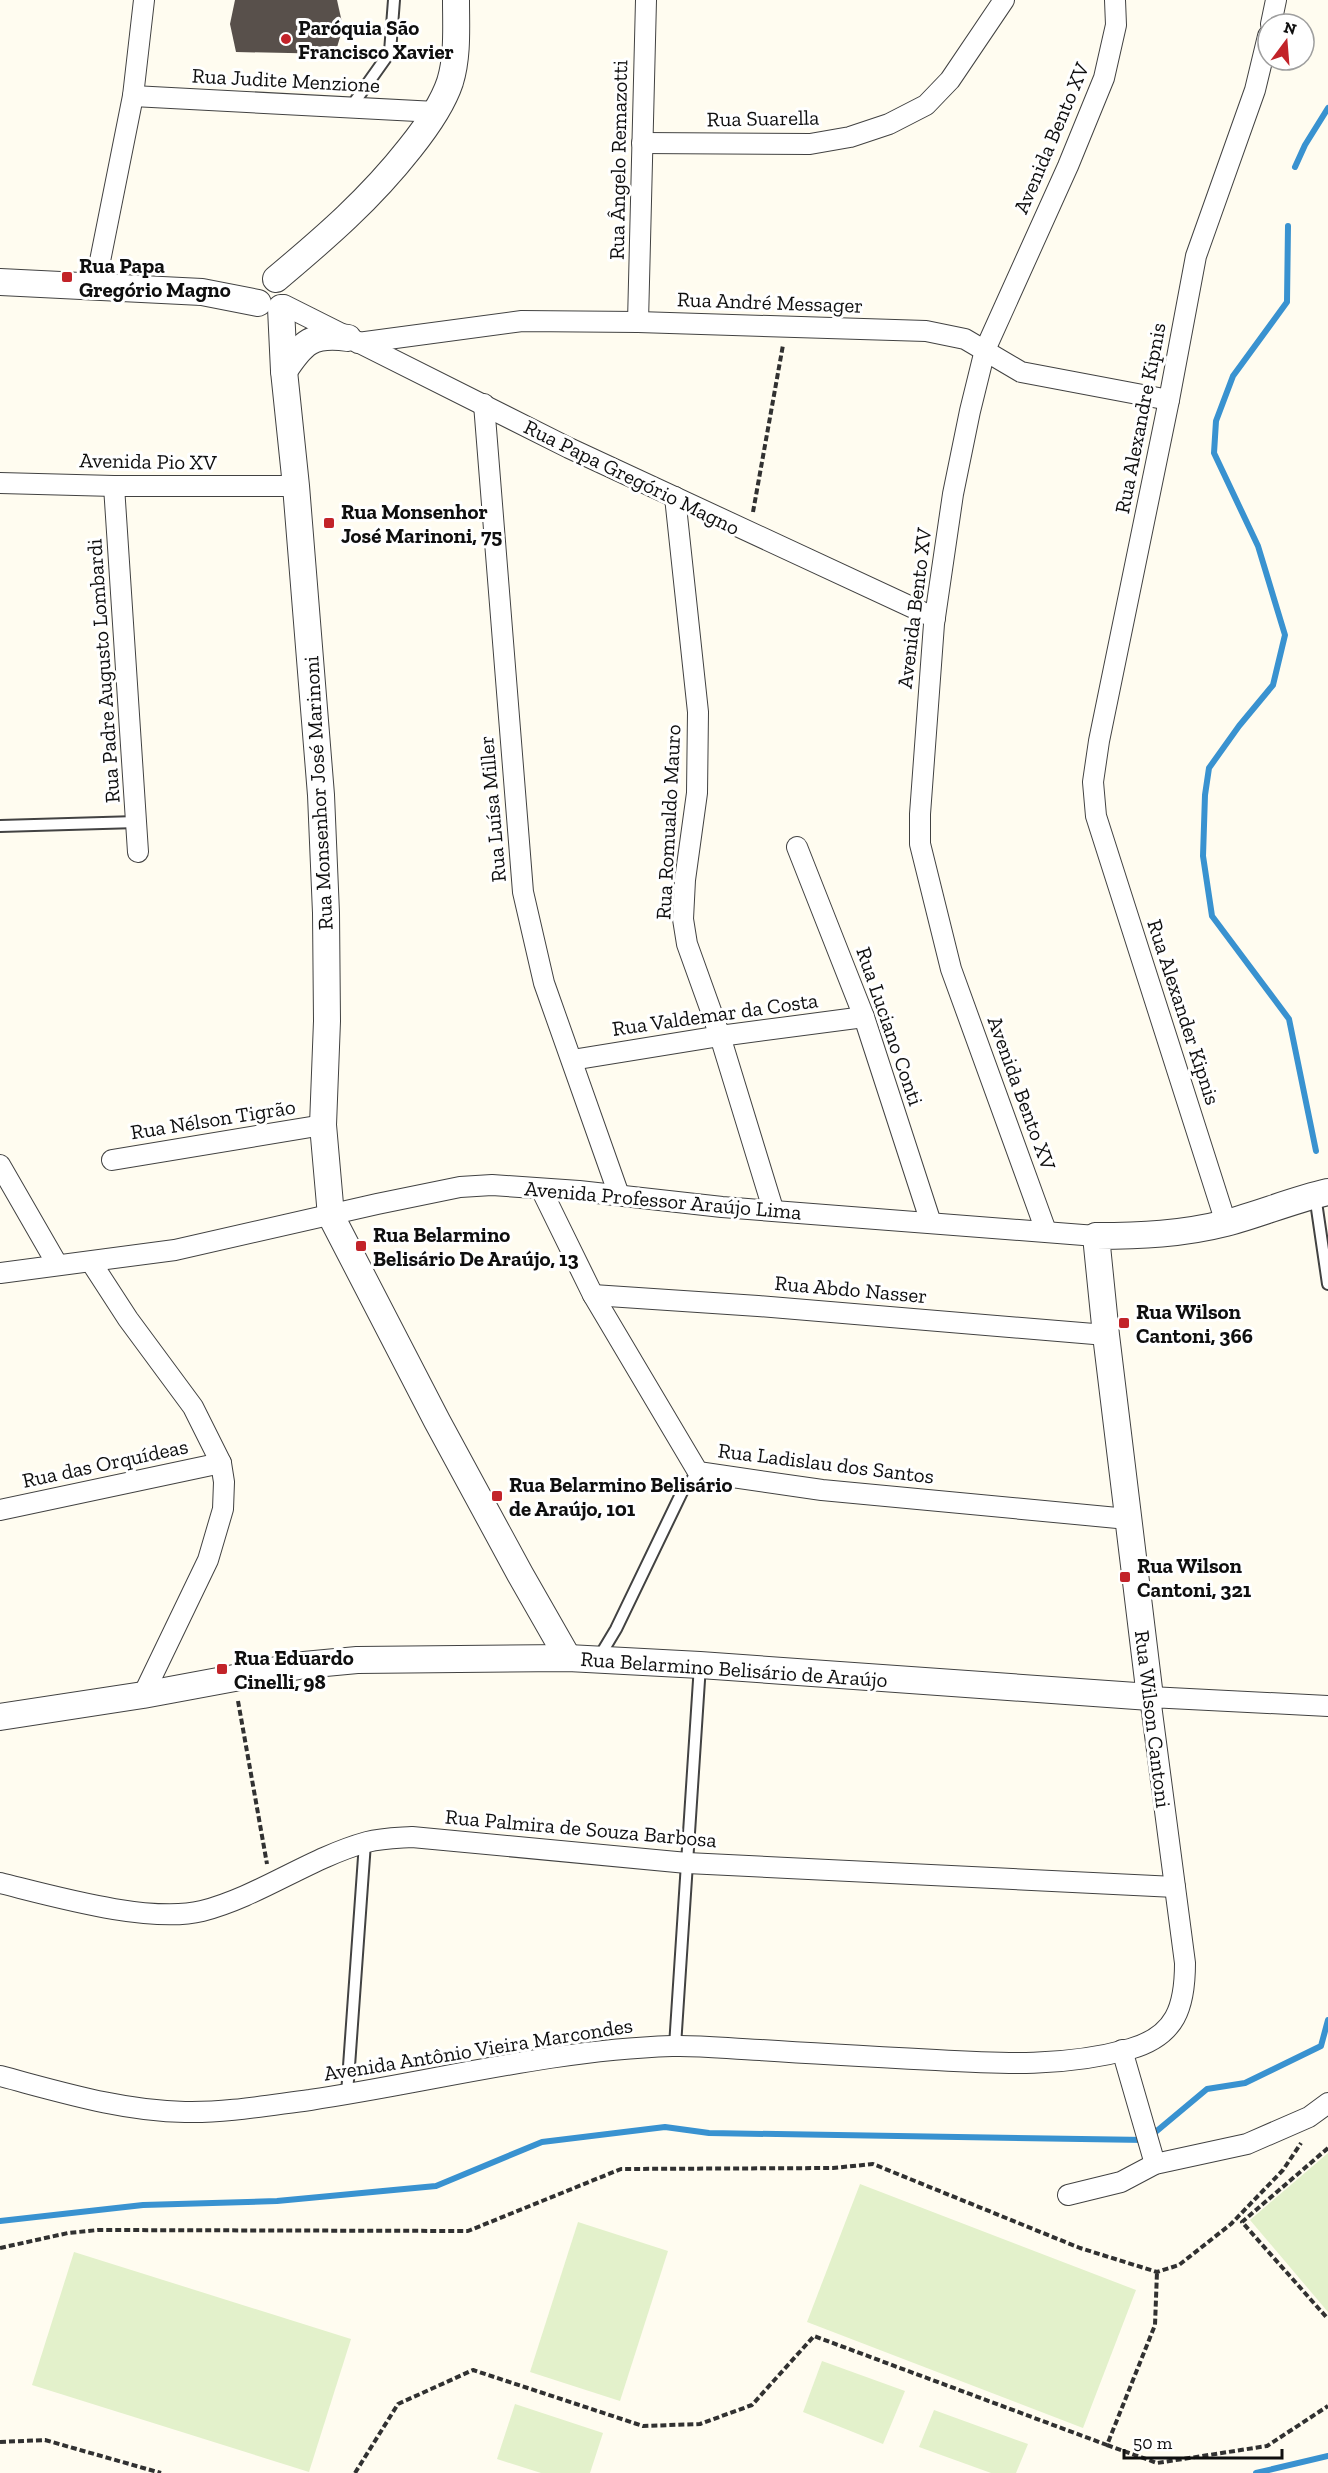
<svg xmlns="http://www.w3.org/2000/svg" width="1328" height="2473" font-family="'Zilla Slab',serif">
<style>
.pitch{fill:#e3f1cb}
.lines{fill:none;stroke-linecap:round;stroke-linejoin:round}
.stream{stroke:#3992d0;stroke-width:6}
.building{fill:#58504b}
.service-casing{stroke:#424242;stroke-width:14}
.minor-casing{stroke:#424242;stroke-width:22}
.tertiary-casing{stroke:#424242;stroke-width:28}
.path{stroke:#313131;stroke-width:4;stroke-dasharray:6 3;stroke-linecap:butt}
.service{stroke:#fff;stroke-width:10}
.minor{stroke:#fff;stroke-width:20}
.tertiary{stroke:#fff;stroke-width:26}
.poi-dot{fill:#c22329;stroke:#fff;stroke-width:2}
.labels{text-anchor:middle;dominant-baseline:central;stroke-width:6;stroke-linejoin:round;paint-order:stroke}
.poi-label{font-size:21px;font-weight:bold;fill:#0f0f0f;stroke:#fff;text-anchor:start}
.street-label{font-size:21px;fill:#0f0f0f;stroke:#fff}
</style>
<rect width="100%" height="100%" fill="#fffcf0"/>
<g class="pitch">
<path d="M 1328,2153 L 1328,2312 L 1250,2220 Z"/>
<path d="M 860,2184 L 1136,2290 L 1083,2428 L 807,2322 Z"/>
<path d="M 578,2222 L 668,2251 L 620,2401 L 530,2372 Z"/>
<path d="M 74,2252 L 351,2339 L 309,2472 L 32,2385 Z"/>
<path d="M 822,2361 L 905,2391 L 883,2444 L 803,2412 Z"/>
<path d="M 515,2404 L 603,2433 L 590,2473 L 541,2473 L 497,2459 Z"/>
<path d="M 934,2410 L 1028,2444 L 1016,2473 L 991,2473 L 919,2447 Z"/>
</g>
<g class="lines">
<g class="stream">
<path d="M 1295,167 L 1305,145 L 1328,108"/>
<path d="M 1288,226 L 1287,302 L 1233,376 L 1216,421 L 1214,453 L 1258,546 L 1285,635 L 1273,685 L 1239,726 L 1209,768 L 1205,795 L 1203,856 L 1212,916 L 1289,1019 L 1316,1151"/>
<path d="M 0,2221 L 143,2205 L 277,2201 L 436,2186 L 542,2142 L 665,2127 L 709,2133 L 1146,2140 L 1207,2089 L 1245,2083 L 1321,2046 L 1328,2020"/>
<path d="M 1256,2473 L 1328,2456"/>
</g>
</g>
<path class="building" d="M 235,0 L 337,0 L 343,27 L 335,54 L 236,52 L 230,24 Z"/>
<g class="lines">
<g class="service-casing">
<g id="service">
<path d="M 351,107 L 390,52 L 394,0"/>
<path d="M 0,826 L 137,822"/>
<path d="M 1315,1195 L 1328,1284"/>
<path d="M 598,1659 L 616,1629 L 682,1492 L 698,1472"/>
<path d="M 675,2046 L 700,1665"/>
<path d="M 347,2094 L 365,1843"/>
</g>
</g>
<g class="minor-casing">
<g id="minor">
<path d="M 1271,24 L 1276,0"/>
<path d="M 133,96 L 436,112"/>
<path d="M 642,143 L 810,144 L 850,137 L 889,124 L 926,105 L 950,80 L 1004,0"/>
<path d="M 95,286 L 133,96 L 144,0"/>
<path d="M 284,305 L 569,448 L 935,618"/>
<path d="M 638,322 L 646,0"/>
<path d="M 358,343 L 522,321 L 638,322 L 926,331 L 965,339 L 1021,372 L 1169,400"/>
<path d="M 484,404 L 523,892 L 544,983 L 619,1195"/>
<path d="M 0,483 L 114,486 L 296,486"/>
<path d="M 114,486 L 138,852"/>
<path d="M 675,497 L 698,712 L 697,793 L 685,880 L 683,919 L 687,944 L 720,1036 L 773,1209"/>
<path d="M 797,847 L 864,1017 L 931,1223"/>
<path d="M 572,1060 L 720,1036 L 864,1017"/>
<path d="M 112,1160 L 323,1125"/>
<path d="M 0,1165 L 57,1264"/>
<path d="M 541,1189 L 593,1295 L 698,1472 L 822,1490 L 1128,1519"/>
<path d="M 1226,1223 L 1096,816 L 1093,782 L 1099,741 L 1169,400 L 1196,256 L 1255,90 L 1268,36"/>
<path d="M 1046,1231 L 951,969 L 920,844 L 920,814 L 934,624 L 953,494 L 970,411 L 985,350 L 1068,166 L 1104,78 L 1116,25 L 1115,0"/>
<path d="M 91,1262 L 128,1319 L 193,1407 L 221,1463 L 224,1482 L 223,1509 L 208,1560 L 143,1695"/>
<path d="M 0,1273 L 175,1250 L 377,1204 L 460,1187 L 492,1185 L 579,1191 L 722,1207 L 1096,1236"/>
<path d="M 593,1295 L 758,1306 L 1106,1335"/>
<path d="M 0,1510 L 221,1463"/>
<path d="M 0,1883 C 53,1896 150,1924 202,1911 C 260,1896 309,1858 367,1842 C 382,1838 397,1838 412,1837 L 687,1863 L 1175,1887"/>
<path d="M 1122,2050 L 1155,2164"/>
<path d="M 0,2076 C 61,2092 122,2111 185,2112 C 226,2113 270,2105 310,2100 C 431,2082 550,2050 672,2046 C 701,2045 731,2049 760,2050 C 819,2054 877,2057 936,2060 C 1003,2064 1065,2067 1130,2049 C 1176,2036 1185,2007 1185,1963 L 1150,1697 L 1328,1706"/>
<path d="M 1068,2195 L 1121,2182 L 1155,2164 L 1247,2144 L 1309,2117 L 1328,2103"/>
</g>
</g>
<g class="tertiary-casing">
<g id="tertiary">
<path d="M 276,279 C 326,237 370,199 410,148 C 426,128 442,106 450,82 C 458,56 456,27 456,0"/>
<path d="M 0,282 L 202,292 L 258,303"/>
<path d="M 281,308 L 284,371 L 296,486 L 321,795 L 326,913 L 327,1021 L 323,1125 L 331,1216 L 437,1421 L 520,1574 L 568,1658"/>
<path d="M 284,371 C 303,342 312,333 348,338"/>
<path d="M 0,1717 L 143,1695 L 304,1665 L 357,1660 L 568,1658 L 700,1665 L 1150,1697 L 1106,1335 L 1096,1236 C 1140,1236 1183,1234 1226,1223 C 1260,1214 1293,1200 1328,1192"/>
</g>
</g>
<g class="path">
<path d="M 753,512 L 783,345"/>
<path d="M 238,1701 L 267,1864"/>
<path d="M 1328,2148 L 1242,2222 L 1328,2319"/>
<path d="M 0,2248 L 68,2233 L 98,2230 L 468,2231 L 621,2169 L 833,2168 L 873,2164 L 1080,2248 L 1157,2272 L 1179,2265 L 1231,2224 L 1283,2170 L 1301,2143"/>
<path d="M 0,2442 L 45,2440 L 161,2473"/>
<path d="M 1107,2445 L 1157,2463 L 1267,2446 L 1328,2406"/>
<path d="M 355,2473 L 398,2404 L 473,2370 L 643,2426 L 700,2424 L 752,2405 L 814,2336 L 1107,2445 L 1155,2325 L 1157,2272"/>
</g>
<use href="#service" class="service"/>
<use href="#minor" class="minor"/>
<use href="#tertiary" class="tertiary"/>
</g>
<g class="poi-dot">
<circle cx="286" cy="39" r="6"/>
<rect x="61" y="271" width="12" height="12" rx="3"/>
<rect x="323" y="517" width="12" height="12" rx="3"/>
<rect x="355" y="1240" width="12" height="12" rx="3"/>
<rect x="1118" y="1317" width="12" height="12" rx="3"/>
<rect x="491" y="1490" width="12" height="12" rx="3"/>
<rect x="1119" y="1571" width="12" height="12" rx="3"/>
<rect x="216" y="1663" width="12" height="12" rx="3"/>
</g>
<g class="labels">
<g class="poi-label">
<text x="298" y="27">Paróquia São<tspan x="298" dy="24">Francisco Xavier</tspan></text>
<text x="79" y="265">Rua Papa<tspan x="79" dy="24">Gregório Magno</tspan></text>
<text x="341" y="511">Rua Monsenhor<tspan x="341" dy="24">José Marinoni, 75</tspan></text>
<text x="373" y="1234">Rua Belarmino<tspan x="373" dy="24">Belisário De Araújo, 13</tspan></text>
<text x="1136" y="1311">Rua Wilson<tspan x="1136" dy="24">Cantoni, 366</tspan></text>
<text x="509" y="1484">Rua Belarmino Belisário<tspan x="509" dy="24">de Araújo, 101</tspan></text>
<text x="1137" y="1565">Rua Wilson<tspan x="1137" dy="24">Cantoni, 321</tspan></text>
<text x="234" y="1657">Rua Eduardo<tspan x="234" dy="24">Cinelli, 98</tspan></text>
</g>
<g class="street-label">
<text transform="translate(286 80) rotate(3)">Rua Judite Menzione</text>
<text transform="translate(763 118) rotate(-1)">Rua Suarella</text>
<text transform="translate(1051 138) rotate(-67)">Avenida Bento XV</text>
<text transform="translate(618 160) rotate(-89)">Rua Ângelo Remazotti</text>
<text transform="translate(770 302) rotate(2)">Rua André Messager</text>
<text transform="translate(1140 418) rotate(-79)">Rua Alexandre Kipnis</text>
<text transform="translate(148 461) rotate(1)">Avenida Pio XV</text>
<text transform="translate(632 477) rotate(26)">Rua Papa Gregório Magno</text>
<text transform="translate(914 608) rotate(-83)">Avenida Bento XV</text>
<text transform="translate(103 671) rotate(-94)">Rua Padre Augusto Lombardi</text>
<text transform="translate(318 793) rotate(-93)">Rua Monsenhor José Marinoni</text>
<text transform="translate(492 809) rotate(-95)">Rua Luísa Miller</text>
<text transform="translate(668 822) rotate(-87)">Rua Romualdo Mauro</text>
<text transform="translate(1184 1012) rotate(72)">Rua Alexander Kipnis</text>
<text transform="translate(715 1014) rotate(-8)">Rua Valdemar da Costa</text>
<text transform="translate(890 1026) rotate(71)">Rua Luciano Conti</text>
<text transform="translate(1022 1093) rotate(70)">Avenida Bento XV</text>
<text transform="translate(213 1119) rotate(-9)">Rua Nélson Tigrão</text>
<text transform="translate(663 1200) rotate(5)">Avenida Professor Araújo Lima</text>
<text transform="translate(851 1289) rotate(5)">Rua Abdo Nasser</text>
<text transform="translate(105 1463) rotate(-12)">Rua das Orquídeas</text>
<text transform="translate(826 1463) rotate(7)">Rua Ladislau dos Santos</text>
<text transform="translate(734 1669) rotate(4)">Rua Belarmino Belisário de Araújo</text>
<text transform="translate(1153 1719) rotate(83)">Rua Wilson Cantoni</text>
<text transform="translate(581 1828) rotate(5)">Rua Palmira de Souza Barbosa</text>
<text transform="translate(478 2049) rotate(-9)">Avenida Antônio Vieira Marcondes</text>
</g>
</g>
<g transform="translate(1286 42) rotate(16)"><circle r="28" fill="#ffffff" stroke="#9f9f9f" stroke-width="1.5"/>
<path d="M0-4.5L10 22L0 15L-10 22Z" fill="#c22329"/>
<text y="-9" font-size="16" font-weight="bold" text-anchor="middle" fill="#0f0f0f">N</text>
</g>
<path d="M1124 2449v9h158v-9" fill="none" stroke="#0f0f0f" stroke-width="3"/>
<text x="1133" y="2449" font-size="18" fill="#0f0f0f" stroke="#ffffff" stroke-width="4.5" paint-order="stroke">50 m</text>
</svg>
